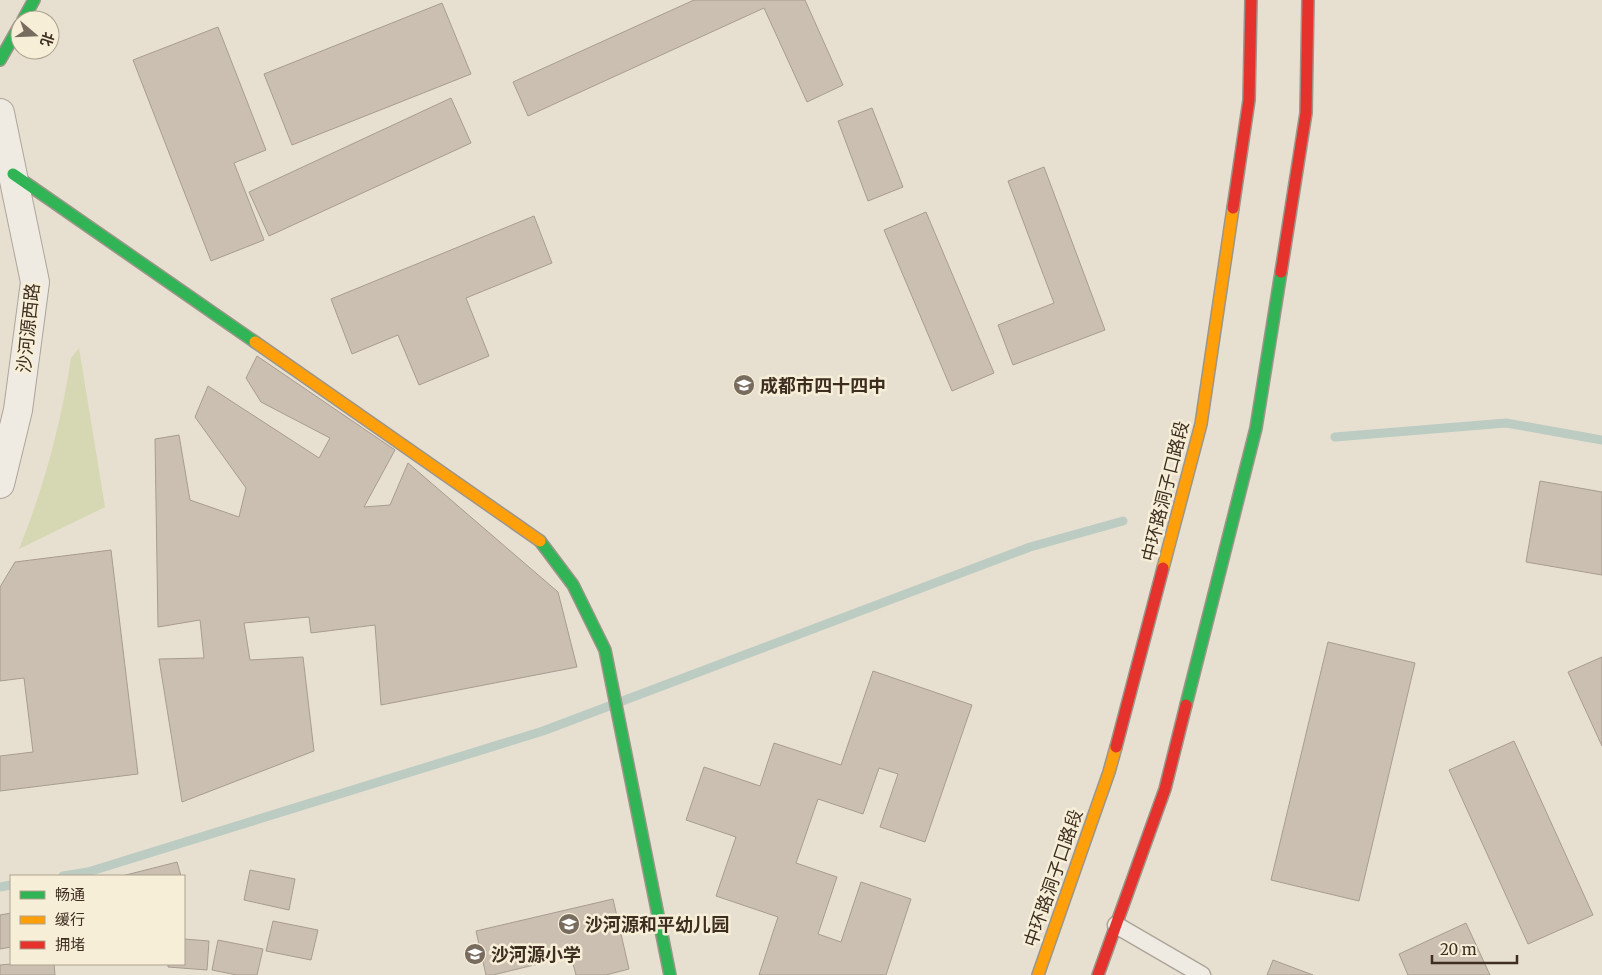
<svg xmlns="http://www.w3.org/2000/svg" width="1602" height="975" font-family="Merriweather,'Noto Sans SC',serif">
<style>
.green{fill:#d6d7b3}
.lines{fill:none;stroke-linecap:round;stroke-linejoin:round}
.stream{stroke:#bcccc2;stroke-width:9}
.building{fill:#cbbfb2;stroke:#a89c90}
.lane-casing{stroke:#ada599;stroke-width:19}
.street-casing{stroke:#ada599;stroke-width:30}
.fast-casing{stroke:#9c958a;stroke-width:14}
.slow-casing{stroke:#9c958a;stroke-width:14}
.jam-casing{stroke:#9c958a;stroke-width:14}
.lane{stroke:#efebe3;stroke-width:16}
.street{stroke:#efebe3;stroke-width:28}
.fast{stroke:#30b455;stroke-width:11}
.slow{stroke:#ff9f0a;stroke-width:11}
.jam{stroke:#e5322d;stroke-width:11}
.labels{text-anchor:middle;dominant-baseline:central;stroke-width:5;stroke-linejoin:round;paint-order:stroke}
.street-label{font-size:18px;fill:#3d2e20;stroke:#f7eed8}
.poi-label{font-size:18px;font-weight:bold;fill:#3d2e20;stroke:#f7eed8;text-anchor:start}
</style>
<rect width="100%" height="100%" fill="#e7e0d1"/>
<path class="green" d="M 79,348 L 105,507 L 19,549 C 44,487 61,424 71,358 Z"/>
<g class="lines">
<g class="stream">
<path d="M 1335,437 L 1506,423 L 1602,440"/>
<path d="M 63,876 L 88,872 L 543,731 L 1030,547 L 1123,521"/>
<path d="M 0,887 L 11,885"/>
</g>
</g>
<g class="building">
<path d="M 694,0 L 805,0 L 843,85 L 807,102 L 764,8 L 528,116 L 513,82 Z"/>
<path d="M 442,3 L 471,74 L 292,145 L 264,74 Z"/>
<path d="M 218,27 L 266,150 L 234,163 L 264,240 L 211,261 L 133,60 Z"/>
<path d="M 451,98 L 471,143 L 269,236 L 249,192 Z"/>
<path d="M 872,108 L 903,187 L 868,201 L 838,121 Z"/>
<path d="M 1044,167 L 1105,330 L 1013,365 L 998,325 L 1054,303 L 1008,181 Z"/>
<path d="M 926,212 L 994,373 L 952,391 L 884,230 Z"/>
<path d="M 534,216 L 552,263 L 466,298 L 489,356 L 419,385 L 398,335 L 352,354 L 331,299 Z"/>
<path d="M 257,356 L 395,450 L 364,507 L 390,505 L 408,463 L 558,592 L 577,667 L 381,705 L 375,625 L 311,633 L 309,617 L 244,623 L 250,660 L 303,657 L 314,751 L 182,802 L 159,659 L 204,658 L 200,620 L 158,627 L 155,439 L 179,435 L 190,500 L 239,517 L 246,488 L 195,417 L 208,386 L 319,458 L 330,438 L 261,402 L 246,378 Z"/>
<path d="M 1540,481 L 1602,492 L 1602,575 L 1526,562 Z"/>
<path d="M 111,550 L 138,774 L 0,791 L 0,756 L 33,752 L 24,678 L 0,681 L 0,587 L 15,562 Z"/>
<path d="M 1328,642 L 1415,663 L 1359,901 L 1271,880 Z"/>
<path d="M 1602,657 L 1602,746 L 1568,672 Z"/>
<path d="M 873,671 L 972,705 L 925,842 L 880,827 L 898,774 L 879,768 L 863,814 L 818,799 L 796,863 L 837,877 L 818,934 L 841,942 L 861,882 L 911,899 L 886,975 L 759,975 L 778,917 L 716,896 L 736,837 L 686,820 L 704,767 L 760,786 L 774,743 L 841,765 Z"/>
<path d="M 1514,741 L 1593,915 L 1528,944 L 1449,770 Z"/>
<path d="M 177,862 L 181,876 L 122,876 Z"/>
<path d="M 250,870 L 295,879 L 289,910 L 244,900 Z"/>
<path d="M 613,899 L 629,969 L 606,975 L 576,975 L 571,956 L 493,975 L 486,975 L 476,931 Z"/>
<path d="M 11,913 L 11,947 L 0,949 L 0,915 Z"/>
<path d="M 273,921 L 318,930 L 311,960 L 266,951 Z"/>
<path d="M 1466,923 L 1490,975 L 1408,975 L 1399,954 Z"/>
<path d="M 184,939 L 209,941 L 207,970 L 168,967 L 168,964 L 184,964 Z"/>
<path d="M 218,940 L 263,949 L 257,975 L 237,975 L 212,970 Z"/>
<path d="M 1273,960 L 1313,975 L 1267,975 Z"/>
<path d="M 11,964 L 54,964 L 55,975 L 0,975 L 0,965 Z"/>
</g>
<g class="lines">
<g class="lane-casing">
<path id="lane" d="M 1116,925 L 1202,975"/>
</g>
<g class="street-casing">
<path id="street" d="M 0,113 L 35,282 L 18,410 L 0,484"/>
</g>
<g class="fast-casing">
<g id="fast">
<path d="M 23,20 L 34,0"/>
<path d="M 0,60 L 20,25"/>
<path d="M 13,174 L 255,342"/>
<path d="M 540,541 L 573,585 L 605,650 L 670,975"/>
<path d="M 1186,705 L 1256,428 L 1281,272"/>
</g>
</g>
<g class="slow-casing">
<g id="slow">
<path d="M 255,342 L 540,541"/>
<path d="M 1163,568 L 1201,424 L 1233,208"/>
<path d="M 1038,975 L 1109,772 L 1116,747"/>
</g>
</g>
<g class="jam-casing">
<g id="jam">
<path d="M 1233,208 L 1249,100 L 1251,0"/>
<path d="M 1281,272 L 1306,113 L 1308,0"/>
<path d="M 1116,747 L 1163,568"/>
<path d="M 1098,975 L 1165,789 L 1186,705"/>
</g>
</g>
<use href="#lane" class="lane"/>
<use href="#street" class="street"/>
<use href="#fast" class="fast"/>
<use href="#slow" class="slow"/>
<use href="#jam" class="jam"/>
</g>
<defs>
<g id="school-disc" transform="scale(1.125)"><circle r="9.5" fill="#786c5e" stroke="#f7eed8"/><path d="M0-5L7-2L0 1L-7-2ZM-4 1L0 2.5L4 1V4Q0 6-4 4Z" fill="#fff"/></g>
</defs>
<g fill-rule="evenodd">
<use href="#school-disc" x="744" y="385"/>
<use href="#school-disc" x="569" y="924"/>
<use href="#school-disc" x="475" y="954"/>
</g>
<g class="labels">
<g class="street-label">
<text transform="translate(28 328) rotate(-84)">沙河源西路</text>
<text transform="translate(1165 491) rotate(-76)">中环路洞子口路段</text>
<text transform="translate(1053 878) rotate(-71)">中环路洞子口路段</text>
</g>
<g class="poi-label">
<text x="760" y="385">成都市四十四中</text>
<text x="585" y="924">沙河源和平幼儿园</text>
<text x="491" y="954">沙河源小学</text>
</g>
</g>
<rect x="10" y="875" width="175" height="90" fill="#f7eed8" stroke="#ada18e"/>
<rect x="20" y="891" width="25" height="8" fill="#30b455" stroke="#ada18e"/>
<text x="55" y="900" font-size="15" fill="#3d2e20">畅通</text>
<rect x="20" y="916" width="25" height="8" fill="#ff9f0a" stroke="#ada18e"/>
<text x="55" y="925" font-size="15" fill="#3d2e20">缓行</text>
<rect x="20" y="941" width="25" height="8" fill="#e5322d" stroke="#ada18e"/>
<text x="55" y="950" font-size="15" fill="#3d2e20">拥堵</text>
<g transform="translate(35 35) rotate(109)"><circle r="24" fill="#f7eed8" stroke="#ada18e"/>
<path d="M0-4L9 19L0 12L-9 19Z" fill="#786c5e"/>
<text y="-8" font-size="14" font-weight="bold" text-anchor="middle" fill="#3d2e20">北</text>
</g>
<path d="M1432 955v8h85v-8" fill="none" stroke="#3d2e20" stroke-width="2.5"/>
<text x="1440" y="955" font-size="15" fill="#3d2e20" stroke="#f7eed8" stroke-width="4" paint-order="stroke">20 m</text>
</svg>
